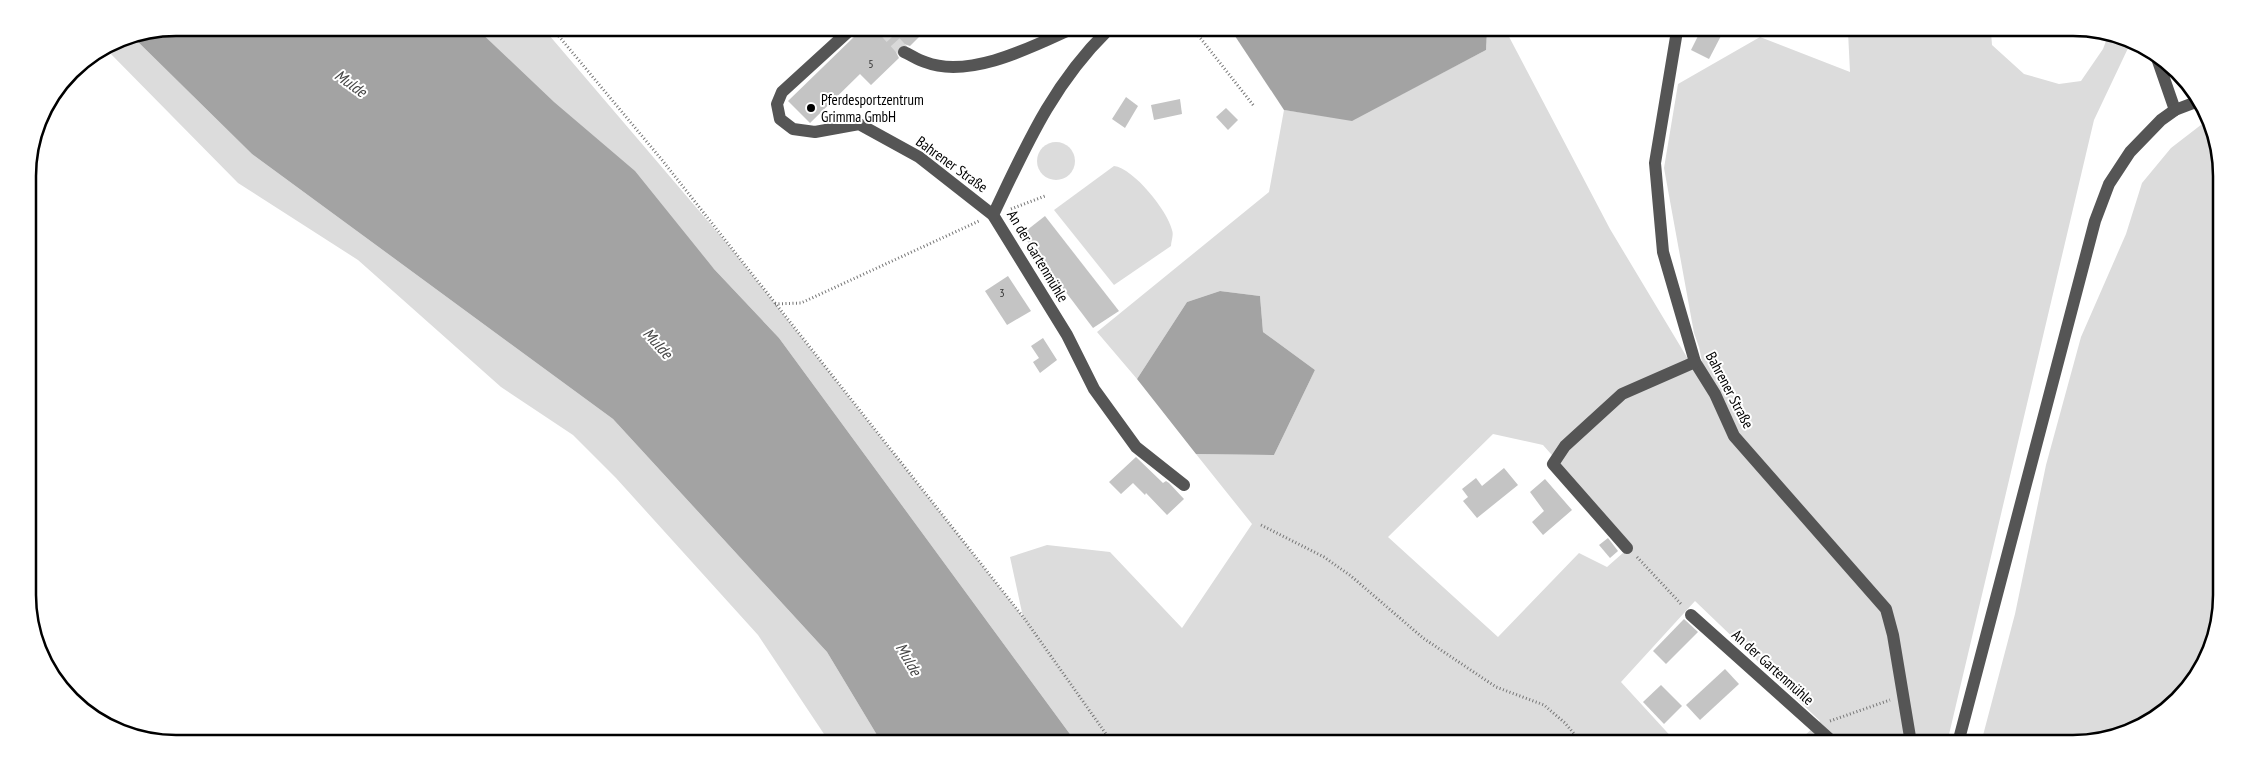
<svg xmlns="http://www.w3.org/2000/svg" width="2249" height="771" font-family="'PT Sans Narrow',sans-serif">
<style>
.green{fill:#dcdcdc;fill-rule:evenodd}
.water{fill:#a3a3a3}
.building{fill:#c4c4c4}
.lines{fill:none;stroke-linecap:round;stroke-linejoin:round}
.minor-tunnel{stroke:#d9d9d9;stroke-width:12;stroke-dasharray:12 6;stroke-linecap:butt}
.path{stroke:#777;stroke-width:3;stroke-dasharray:1 2.5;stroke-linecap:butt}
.minor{stroke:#555;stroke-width:12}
.poi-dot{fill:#000;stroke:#fff;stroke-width:2}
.labels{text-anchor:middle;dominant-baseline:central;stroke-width:4;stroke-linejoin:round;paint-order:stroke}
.number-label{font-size:12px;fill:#313131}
.poi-label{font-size:15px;fill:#000;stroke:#fff;text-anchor:start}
.street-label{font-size:15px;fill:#000;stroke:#fff}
.water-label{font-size:16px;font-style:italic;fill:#444;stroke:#fff}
.rim{fill:none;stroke:#000;stroke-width:2.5}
</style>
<rect width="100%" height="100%" fill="#fff"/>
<g class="green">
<path d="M 476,28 L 543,28 L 730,247 L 1023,617 L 1010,557 L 1047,545 L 1110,552 L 1182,628 L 1252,524 L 1196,454 L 1274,455 L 1315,370 L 1263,332 L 1260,296 L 1220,291 L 1187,302 L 1137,379 L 1097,332 L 1269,192 L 1284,110 L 1352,120 L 1486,50 L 1487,31 L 1506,31 L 1610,229 L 1709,394 L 1699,347 L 1694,333 L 1664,168 L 1678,84 L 1760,37 L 1850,72 L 1848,32 L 1991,32 L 1992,45 L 2024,74 L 2059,84 L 2081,81 L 2103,49 L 2109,33 L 2130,44 L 2094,120 L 1947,743 L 1798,742 L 1820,721 L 1695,601 L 1621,682 L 1676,742 L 1075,741 L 779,338 L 714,269 ZM 1493,434 L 1543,445 L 1632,545 L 1607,567 L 1579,553 L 1498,637 L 1388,537 Z"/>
<path d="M 132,36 L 252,154 L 613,419 L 827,652 L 880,740 L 828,740 L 758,635 L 616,478 L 573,435 L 501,387 L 358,260 L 238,183 L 105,48 L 119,39 Z"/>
<path d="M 2206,121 L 2219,147 L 2216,634 C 2210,648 2205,666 2195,679 C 2136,754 2067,743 1981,743 L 2015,614 L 2046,465 L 2081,337 L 2126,234 L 2142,183 L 2171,148 Z"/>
<circle cx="1056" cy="161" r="19"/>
<path d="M 1114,166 C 1133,168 1168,211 1172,230 C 1174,235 1171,241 1171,246 L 1114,285 L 1054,210 Z"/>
</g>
<g class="water">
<path d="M 176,28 L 476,28 L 554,102 L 635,171 L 714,269 L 779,338 L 1075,741 L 880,740 L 827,652 L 613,419 L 252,154 L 132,36 Z"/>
<path d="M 1231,30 L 1487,31 L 1486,50 L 1352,121 L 1284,110 Z"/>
<path d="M 1220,291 L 1260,296 L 1263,332 L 1315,370 L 1274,455 L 1196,454 L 1137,379 L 1187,302 Z"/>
</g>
<g class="building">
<path d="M 882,29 L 927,29 L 910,46 L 904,44 L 899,46 L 896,52 L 899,58 L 871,85 L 860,74 L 810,123 L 788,101 L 858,33 L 875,37 Z"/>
<path d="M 1700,32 L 1723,32 L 1709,59 L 1691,50 Z"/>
<path d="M 1126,97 L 1138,106 L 1125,128 L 1112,119 Z"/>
<path d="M 1180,99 L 1182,114 L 1154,120 L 1151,105 Z"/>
<path d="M 1226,108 L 1238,120 L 1228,130 L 1216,117 Z"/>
<path d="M 1045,216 L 1119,311 L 1093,328 L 1022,234 Z"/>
<path d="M 1008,276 L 1031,311 L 1007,325 L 985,291 Z"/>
<path d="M 1043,338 L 1057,360 L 1040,373 L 1033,362 L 1039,358 L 1031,346 Z"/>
<path d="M 1136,457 L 1163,483 L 1166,481 L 1169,483 L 1184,499 L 1167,515 L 1146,493 L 1145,495 L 1133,483 L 1121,494 L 1109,482 Z"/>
<path d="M 1504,468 L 1518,485 L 1477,518 L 1463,501 L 1468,497 L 1462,489 L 1476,478 L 1482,486 Z"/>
<path d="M 1545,479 L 1572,510 L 1543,535 L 1532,522 L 1544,511 L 1530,492 Z"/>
<path d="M 1608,538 L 1618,551 L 1610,558 L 1599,545 Z"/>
<path d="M 1684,619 L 1698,632 L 1666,664 L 1653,651 Z"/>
<path d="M 1725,669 L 1739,684 L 1700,720 L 1686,705 Z"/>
<path d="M 1661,685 L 1682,706 L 1664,724 L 1643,702 Z"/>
</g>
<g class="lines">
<path class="minor-tunnel" d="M 883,29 L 904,52"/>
<g class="path">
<path d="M 552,28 L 662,160 L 1024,618 L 1111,741"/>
<path d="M 1194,30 L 1254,106"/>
<path d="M 1011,209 L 1045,196"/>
<path d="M 775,304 L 801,303 L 979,221"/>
<path d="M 1261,525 L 1324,557 L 1351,576 L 1423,638 L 1496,687 L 1544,705 L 1565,723 L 1581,742"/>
<path d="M 1637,557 L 1682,605"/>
<path d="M 1830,721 L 1890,700"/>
</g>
<g class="minor">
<path d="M 851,29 L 782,92 L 777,104 L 780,119 L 793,129 L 815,132 L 859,124 L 919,157 L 993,215 L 1067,335 L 1094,389 L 1136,447 L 1184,485"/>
<path d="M 1677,31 L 1655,163 L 1663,252 L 1695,362 L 1715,394 L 1734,436 L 1886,609 L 1893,635 L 1911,743"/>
<path d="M 904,52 C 911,55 918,60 925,62 C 968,79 1030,48 1069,30"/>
<path d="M 2158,61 L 2175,110"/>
<path d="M 993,215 C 1026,146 1052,85 1108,30"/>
<path d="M 1627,548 L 1553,464 L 1565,446 L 1622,394 L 1695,362"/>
<path d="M 1691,615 L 1834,743"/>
<path d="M 1958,743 L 2095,221 L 2109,184 L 2130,152 L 2161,120 L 2175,110 L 2196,102"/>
</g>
</g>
<circle class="poi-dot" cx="811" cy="108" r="5"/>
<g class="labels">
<g class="number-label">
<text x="871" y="63">5</text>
<text x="1002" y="292">3</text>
</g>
<g class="poi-label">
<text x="821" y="99">Pferdesportzentrum<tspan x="821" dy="17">Grimma GmbH</tspan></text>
</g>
<g class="street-label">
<text transform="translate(952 164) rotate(36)">Bahrener Straße</text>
<text transform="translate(1038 256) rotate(59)">An der Gartenmühle</text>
<text transform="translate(1730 390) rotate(62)">Bahrener Straße</text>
<text transform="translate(1773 667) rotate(42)">An der Gartenmühle</text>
</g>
<g class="water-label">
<text transform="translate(351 83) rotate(36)">Mulde</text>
<text transform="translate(658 343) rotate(48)">Mulde</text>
<text transform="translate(909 659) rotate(60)">Mulde</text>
</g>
</g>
<path d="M0 0H2249V771H0ZM176 36H2073A140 140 0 0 1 2213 176V595A140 140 0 0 1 2073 735H176A140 140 0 0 1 36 595V176A140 140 0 0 1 176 36Z" fill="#fff" fill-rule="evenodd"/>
<path class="rim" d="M176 36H2073A140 140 0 0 1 2213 176V595A140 140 0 0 1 2073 735H176A140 140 0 0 1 36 595V176A140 140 0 0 1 176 36Z"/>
</svg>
